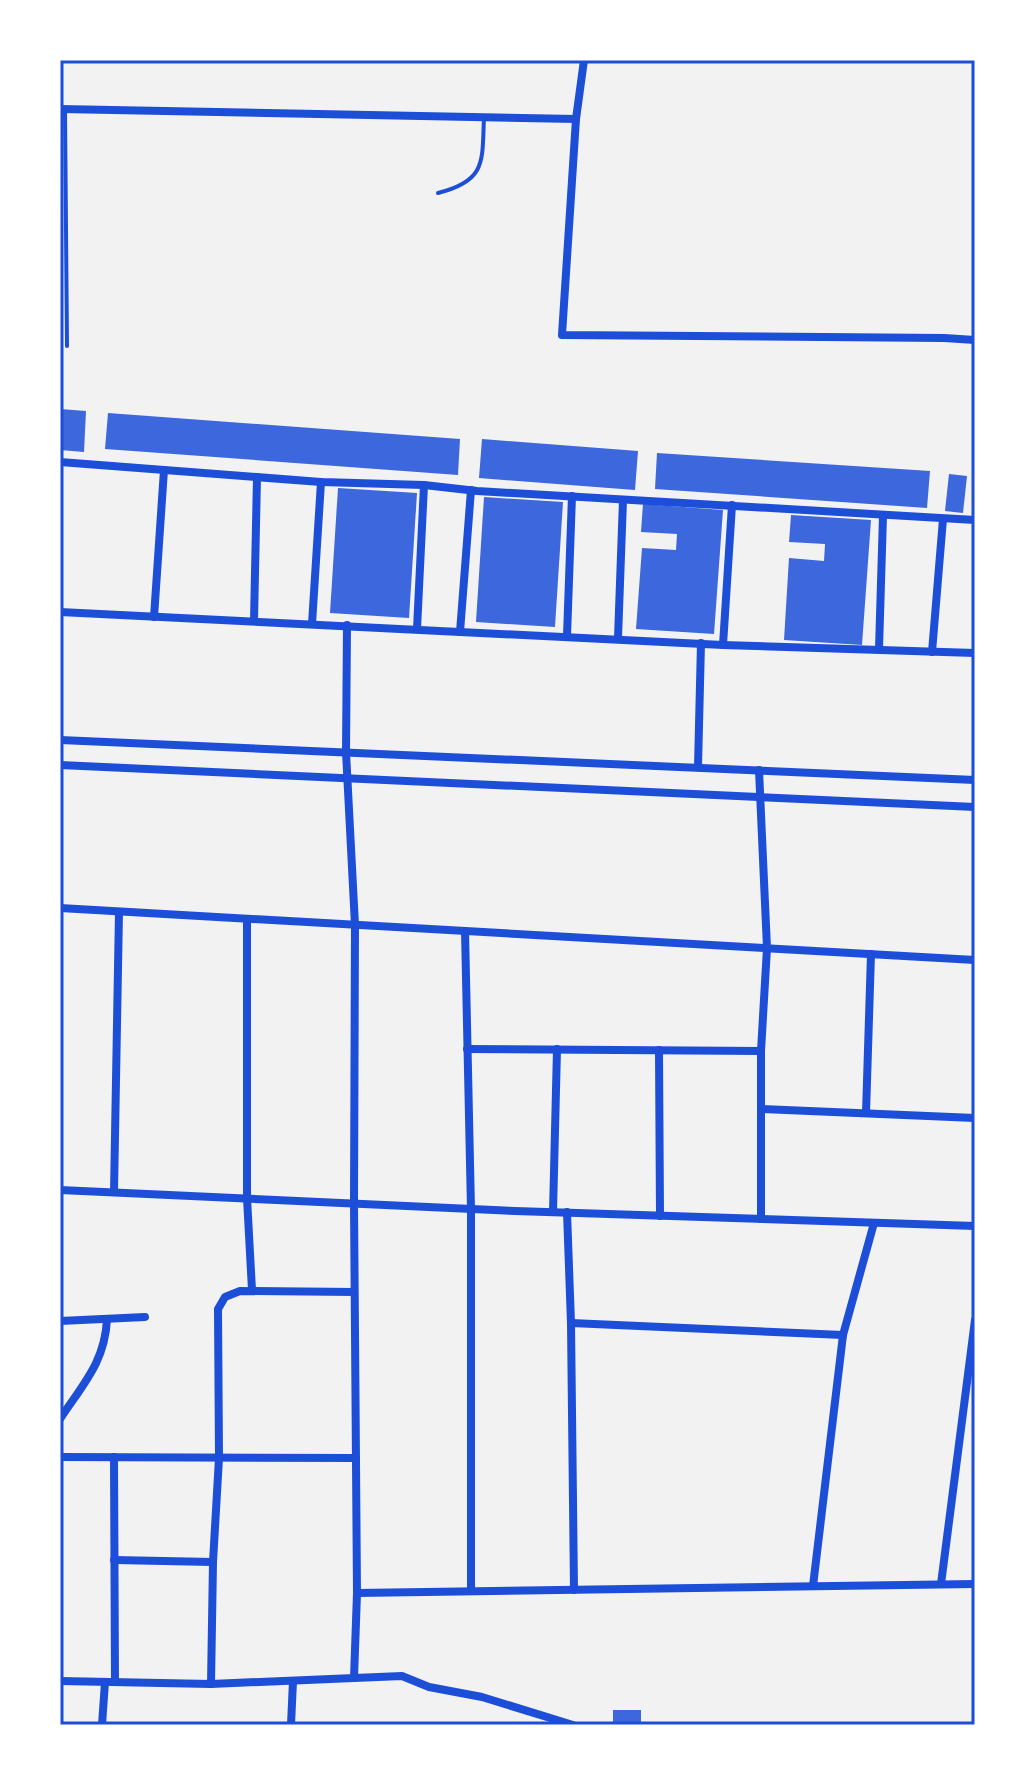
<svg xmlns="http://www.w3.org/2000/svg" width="1035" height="1785" font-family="Mulish,sans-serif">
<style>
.building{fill:#3d67dc}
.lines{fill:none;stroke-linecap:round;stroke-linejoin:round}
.service{stroke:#1d4ed8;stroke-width:4}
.minor{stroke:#1d4ed8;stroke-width:8}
.neatline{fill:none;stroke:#1d4ed8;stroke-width:3}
</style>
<rect width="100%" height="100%" fill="#f2f2f2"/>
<g class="building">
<path d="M 60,409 L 86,411 L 84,452 L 60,450 Z"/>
<path d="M 108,413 L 460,439 L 458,475 L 105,449 Z"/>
<path d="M 482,439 L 638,451 L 635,490 L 479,478 Z"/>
<path d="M 657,453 L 930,471 L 927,508 L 655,489 Z"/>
<path d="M 949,474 L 967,476 L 963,513 L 945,511 Z"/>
<path d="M 338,488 L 417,493 L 409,618 L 330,613 Z"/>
<path d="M 484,497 L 563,502 L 555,627 L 476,622 Z"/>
<path d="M 643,504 L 723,510 L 714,634 L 636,629 L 642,548 L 676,550 L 677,534 L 641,532 Z"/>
<path d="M 791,515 L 871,520 L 862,645 L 784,640 L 789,558 L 824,561 L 825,544 L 789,542 Z"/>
<rect x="613" y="1710" width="28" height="15"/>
</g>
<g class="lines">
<g class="service">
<path d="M 65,110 L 67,346"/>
<path d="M 438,193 C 487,181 482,161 484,117"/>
</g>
<g class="minor">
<path d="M 584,60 L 576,119 L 562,335 L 944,338 L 975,340"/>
<path d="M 60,109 L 576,119"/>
<path d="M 60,462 L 321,482 L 424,485 L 477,491 L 975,520"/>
<path d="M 60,612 L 723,645 L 975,653"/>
<path d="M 154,617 L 164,470"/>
<path d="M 254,621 L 257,477"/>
<path d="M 312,624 L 321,482"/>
<path d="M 417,629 L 424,485"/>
<path d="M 460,632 L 471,490"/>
<path d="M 567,636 L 572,496"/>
<path d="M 618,638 L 623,500"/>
<path d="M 723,645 L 732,505"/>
<path d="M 879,649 L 883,516"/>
<path d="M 932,652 L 943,519"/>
<path d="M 60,740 L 975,780"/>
<path d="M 60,765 L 975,807"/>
<path d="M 698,767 L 701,643"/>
<path d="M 759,770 L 767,948 L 761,1051 L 761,1219"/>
<path d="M 60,908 L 975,960"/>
<path d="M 247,919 L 247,1198 L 252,1290"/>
<path d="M 465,931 L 471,1209 L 471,1591"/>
<path d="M 467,1049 L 761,1051"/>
<path d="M 659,1050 L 660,1216"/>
<path d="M 761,1109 L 975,1118"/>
<path d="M 866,1113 L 871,954"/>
<path d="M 60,1190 L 515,1211 L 975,1226"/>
<path d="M 114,1192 L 119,912"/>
<path d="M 553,1212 L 557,1049"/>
<path d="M 567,1212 L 571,1323 L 574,1590"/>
<path d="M 60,1321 L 145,1317"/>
<path d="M 571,1323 L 843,1335"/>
<path d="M 60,1419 C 83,1384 105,1362 107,1319"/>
<path d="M 60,1457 L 356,1458"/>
<path d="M 114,1457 L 115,1682"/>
<path d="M 114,1560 L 213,1562"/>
<path d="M 941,1584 L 975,1320"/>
<path d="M 813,1586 L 843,1335 L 874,1223"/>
<path d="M 357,1593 L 975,1584"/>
<path d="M 354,1678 L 402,1676 L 429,1687 L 482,1697 L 573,1725"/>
<path d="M 60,1681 L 211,1684 L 354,1678 L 357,1593 L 354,1203 L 355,925 L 346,752 L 347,625"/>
<path d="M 211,1684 L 213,1562 L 219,1458 L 218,1309 L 225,1297 L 240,1291 L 354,1292"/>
<path d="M 102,1725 L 105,1682"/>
<path d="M 291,1725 L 293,1681"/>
</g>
</g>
<rect width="1035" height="1785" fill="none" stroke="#ffffff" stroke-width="124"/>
<rect x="62" y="62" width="911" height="1661" class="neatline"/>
</svg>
